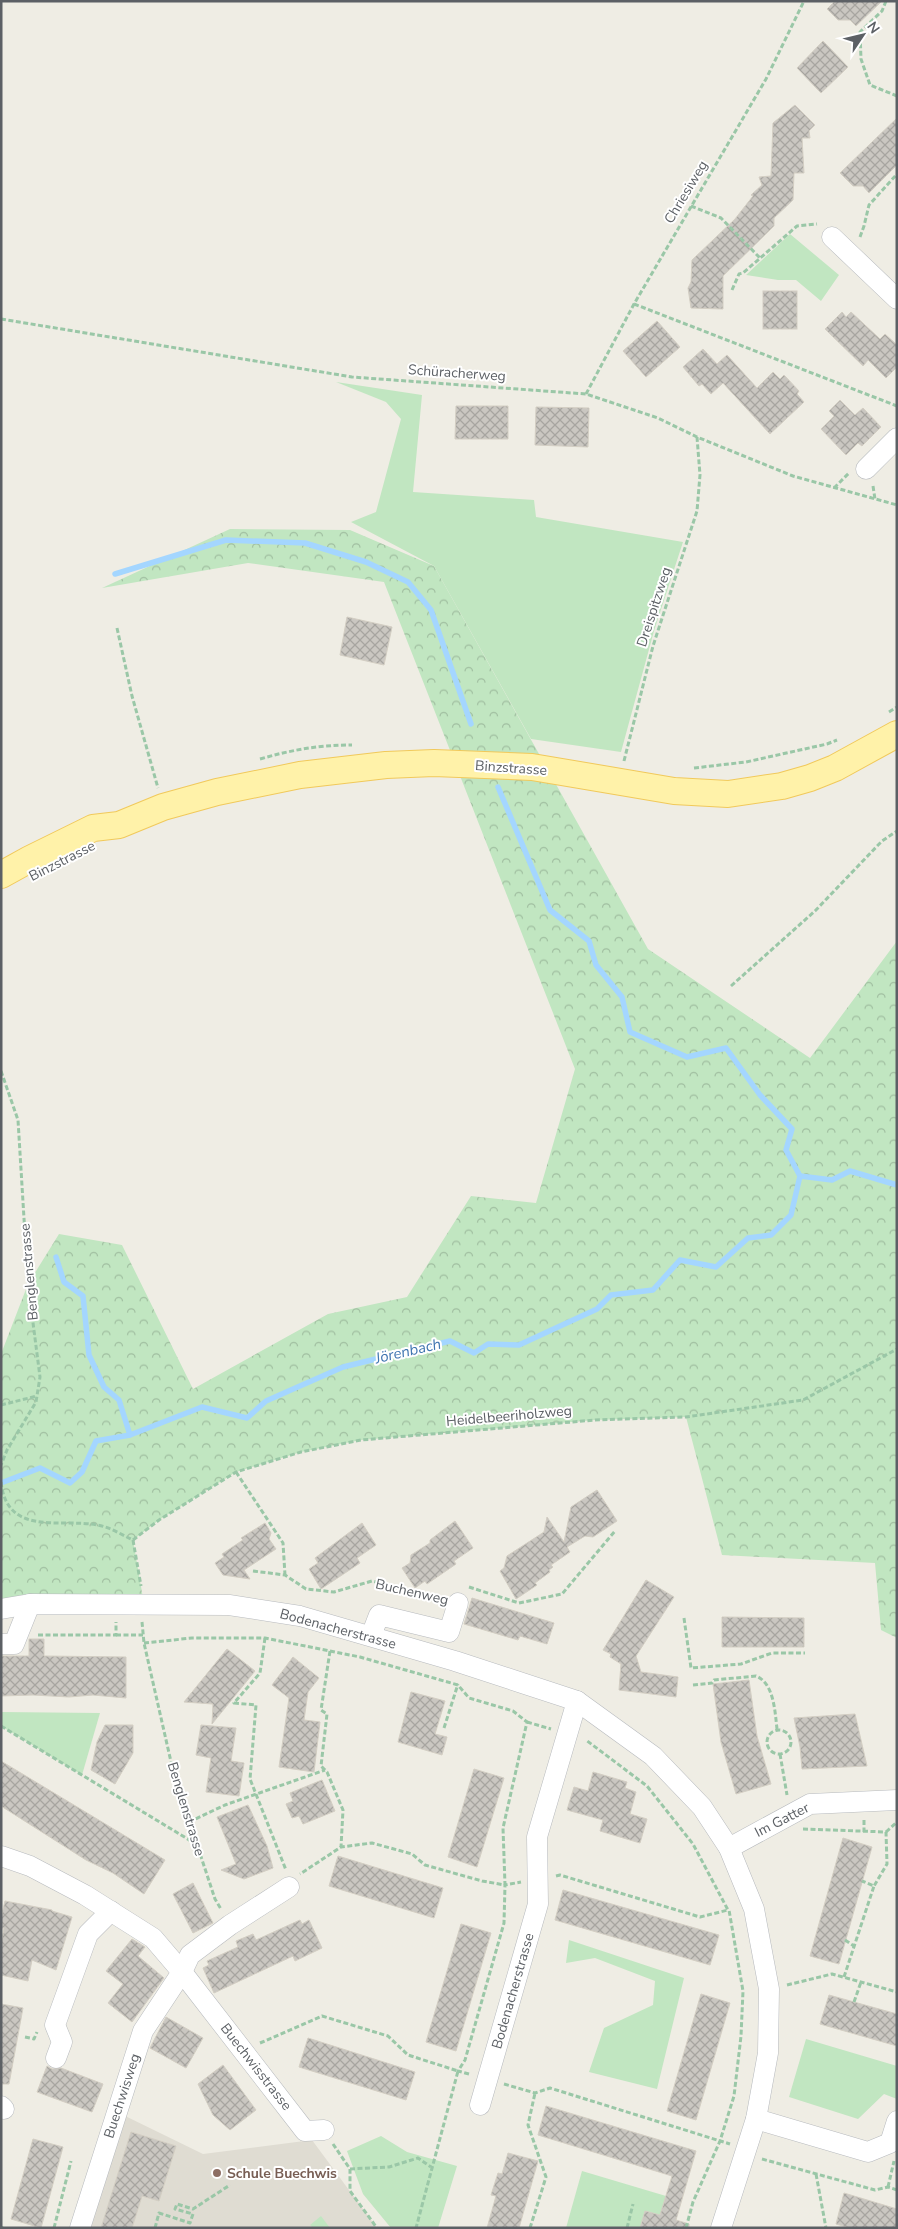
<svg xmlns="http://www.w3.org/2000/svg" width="898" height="2229" font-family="'Nunito Sans',sans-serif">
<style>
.education{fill:#dfdcd2}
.green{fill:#c1e6c1}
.forest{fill:url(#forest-crowns)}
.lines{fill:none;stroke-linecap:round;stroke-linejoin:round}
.stream{stroke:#a4d6ff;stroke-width:5.5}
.building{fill:url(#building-cross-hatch);stroke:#d3cec3}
.minor-casing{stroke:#b7babe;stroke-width:21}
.major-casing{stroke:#f1c95b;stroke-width:28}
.path{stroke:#9ac7a7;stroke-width:3;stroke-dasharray:5 2.5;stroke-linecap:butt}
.minor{stroke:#fff;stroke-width:20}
.major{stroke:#fff2a9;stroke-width:26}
.education-dot{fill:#8d6e63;stroke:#fff;stroke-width:2}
.labels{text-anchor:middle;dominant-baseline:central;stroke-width:4;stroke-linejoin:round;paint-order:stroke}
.street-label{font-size:14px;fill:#5c6065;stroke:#fff}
.education-label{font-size:14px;font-weight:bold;fill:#785e54;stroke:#fff;text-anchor:start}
.water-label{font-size:15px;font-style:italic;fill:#4176b1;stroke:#fff}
</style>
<defs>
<pattern id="forest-crowns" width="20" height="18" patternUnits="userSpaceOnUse" patternTransform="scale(1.25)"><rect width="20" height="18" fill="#c1e6c1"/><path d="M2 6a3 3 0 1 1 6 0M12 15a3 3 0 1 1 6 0" fill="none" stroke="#a0bea0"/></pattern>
<pattern id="building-cross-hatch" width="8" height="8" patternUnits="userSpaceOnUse" patternTransform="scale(1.25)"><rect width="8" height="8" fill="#cac7c1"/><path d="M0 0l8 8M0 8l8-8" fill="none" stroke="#a7a5a0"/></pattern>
</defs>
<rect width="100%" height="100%" fill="#efede4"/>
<path class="education" d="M 117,2112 L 203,2154 L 312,2140 L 377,2228 L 80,2228 Z"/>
<g class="green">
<path d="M 790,234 L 839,275 L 821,301 L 796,280 L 778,280 L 746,275 Z"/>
<path d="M 336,382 L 422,395 L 413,492 L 534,500 L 536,517 L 683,542 L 654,631 L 621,752 L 531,739 L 434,566 L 351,522 L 376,512 L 401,419 L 386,402 Z"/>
<path d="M 1,1712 L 100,1713 L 82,1775 L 1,1726 Z"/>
<path d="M 569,1940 L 684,1978 L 657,2089 L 589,2072 L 604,2028 L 653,2005 L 655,1981 L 595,1958 L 566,1963 Z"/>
<path d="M 806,2039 L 897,2066 L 897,2099 L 884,2094 L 858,2119 L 789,2097 Z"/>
<path d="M 381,2136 L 407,2152 L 457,2166 L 438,2228 L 391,2228 L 363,2194 L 347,2151 Z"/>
<path d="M 582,2171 L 666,2196 L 660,2215 L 645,2211 L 640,2228 L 566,2228 Z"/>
<path d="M 321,2216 L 330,2228 L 313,2228 L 310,2225 Z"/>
</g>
<path class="forest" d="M 230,529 L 350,530 L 434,566 L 648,949 L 810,1058 L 897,941 L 897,1638 L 881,1630 L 875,1563 L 722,1555 L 686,1417 L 595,1420 L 361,1440 L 301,1452 L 236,1472 L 159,1520 L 133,1540 L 144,1604 L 1,1605 L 1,1354 L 28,1284 L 59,1234 L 122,1245 L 193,1389 L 328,1314 L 407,1297 L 471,1196 L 536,1203 L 575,1069 L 384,582 L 248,563 L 102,588 Z"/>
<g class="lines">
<g class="stream">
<path d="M 115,574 L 226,540 L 305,543 L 366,562 L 408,582 L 431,610 L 471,724"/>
<path d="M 498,787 L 550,910 L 589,941 L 596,965 L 622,997 L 630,1032 L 687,1057 L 726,1048 L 760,1095 L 792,1129 L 786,1150 L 800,1176"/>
<path d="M 56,1257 L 64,1282 L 83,1296 L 89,1355 L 104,1387 L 119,1400 L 130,1435"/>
<path d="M 1,1483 L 40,1468 L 70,1483 L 82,1472 L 96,1441 L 130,1435 L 202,1407 L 247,1418 L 266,1401 L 343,1367 L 450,1341 L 474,1353 L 488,1344 L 519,1345 L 597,1309 L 611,1295 L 653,1290 L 680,1260 L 716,1267 L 748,1238 L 771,1235 L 791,1215 L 800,1176 L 832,1180 L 850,1171 L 897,1185"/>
</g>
</g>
<g class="building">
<path d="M 835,1 L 882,1 L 856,26 L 850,20 L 838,20 L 827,9 Z"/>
<path d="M 823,41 L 848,67 L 821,93 L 797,68 Z"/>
<path d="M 795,105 L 815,125 L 809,131 L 810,138 L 802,138 L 804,173 L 794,173 L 793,200 L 774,218 L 774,226 L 723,276 L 723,309 L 691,308 L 688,288 L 691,282 L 692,260 L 735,219 L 753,196 L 751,195 L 762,185 L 759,177 L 771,176 L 773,123 Z"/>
<path d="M 897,118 L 897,165 L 869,193 L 863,186 L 853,186 L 840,173 Z"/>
<rect x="763" y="291" width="34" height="38"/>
<path d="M 842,312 L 846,317 L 851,312 L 880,339 L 885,334 L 897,345 L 897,367 L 886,378 L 868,360 L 863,366 L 825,329 Z"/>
<path d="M 657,321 L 680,347 L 646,377 L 623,351 Z"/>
<path d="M 703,349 L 717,364 L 727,355 L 757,388 L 773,372 L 780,379 L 784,375 L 799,391 L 797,394 L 804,402 L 770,434 L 723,383 L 711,394 L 702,384 L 699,386 L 683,367 Z"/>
<path d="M 840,400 L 855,415 L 863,408 L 881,427 L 862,446 L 858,443 L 846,455 L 821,429 L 834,416 L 829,411 Z"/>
<path d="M 456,406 L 508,406 L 508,439 L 455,439 Z"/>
<path d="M 536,407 L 589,408 L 588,447 L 535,445 Z"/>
<path d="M 347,617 L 392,627 L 384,665 L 340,655 Z"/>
<path d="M 597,1490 L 617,1521 L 593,1537 L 585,1536 L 567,1547 L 570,1552 L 551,1565 L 553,1567 L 549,1570 L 550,1572 L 535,1583 L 537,1585 L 516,1599 L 500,1571 L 504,1568 L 507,1556 L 544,1532 L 547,1517 L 564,1542 L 571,1507 Z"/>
<path d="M 455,1521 L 473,1548 L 454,1561 L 456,1564 L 427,1584 L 425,1581 L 415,1588 L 402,1568 L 410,1563 L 411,1555 L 430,1543 L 430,1540 Z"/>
<path d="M 265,1523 L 271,1533 L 269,1539 L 276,1549 L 244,1570 L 250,1579 L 223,1575 L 215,1563 L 224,1557 L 222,1554 L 243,1540 L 241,1538 Z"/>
<path d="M 362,1523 L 376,1545 L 357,1558 L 360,1563 L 321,1589 L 309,1569 L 318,1563 L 315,1558 Z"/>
<path d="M 646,1580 L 674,1597 L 636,1656 L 641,1672 L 678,1677 L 676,1697 L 619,1690 L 621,1664 L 610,1657 L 611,1654 L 603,1650 Z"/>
<path d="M 472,1598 L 554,1623 L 547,1644 L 520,1636 L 518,1640 L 464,1624 Z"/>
<path d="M 722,1617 L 804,1618 L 804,1647 L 722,1647 Z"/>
<path d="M 29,1639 L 44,1639 L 44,1656 L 126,1657 L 126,1698 L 93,1695 L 69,1697 L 33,1695 L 1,1696 L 1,1656 L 29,1656 Z"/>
<path d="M 227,1649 L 255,1671 L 212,1724 L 213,1704 L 184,1702 Z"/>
<path d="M 293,1657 L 319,1678 L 308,1692 L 304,1720 L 320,1722 L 314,1772 L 279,1767 L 289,1698 L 272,1685 Z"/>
<path d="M 749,1680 L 757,1736 L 771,1784 L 736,1794 L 721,1742 L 713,1684 Z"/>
<path d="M 411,1692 L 445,1701 L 435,1734 L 447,1737 L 442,1755 L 398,1742 Z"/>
<path d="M 855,1714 L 867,1766 L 802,1769 L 800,1747 L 794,1718 Z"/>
<path d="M 105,1725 L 133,1725 L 133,1753 L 115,1784 L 91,1770 L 97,1742 Z"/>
<path d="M 201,1725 L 236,1728 L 231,1761 L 244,1763 L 239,1796 L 206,1792 L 211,1758 L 196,1755 Z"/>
<path d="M 1,1761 L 165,1860 L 144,1894 L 113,1873 L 86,1860 L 1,1806 Z"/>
<path d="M 474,1769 L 504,1778 L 477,1867 L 448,1857 Z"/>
<path d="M 593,1772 L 627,1782 L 625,1788 L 636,1792 L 630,1814 L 647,1819 L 640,1843 L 600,1831 L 603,1820 L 567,1810 L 574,1787 L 588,1791 Z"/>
<path d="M 322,1780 L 335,1811 L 303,1824 L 299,1816 L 292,1818 L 286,1804 L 293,1801 L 290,1793 Z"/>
<path d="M 248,1805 L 267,1846 L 273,1868 L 244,1879 L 221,1870 L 236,1864 L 217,1817 Z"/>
<path d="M 843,1838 L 872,1847 L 839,1964 L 810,1956 Z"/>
<path d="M 338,1856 L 443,1888 L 434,1918 L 329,1886 Z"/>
<path d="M 193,1883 L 213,1923 L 193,1933 L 173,1894 Z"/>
<path d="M 563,1890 L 719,1935 L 710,1965 L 555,1920 Z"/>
<path d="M 5,1901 L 52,1910 L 52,1911 L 72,1917 L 56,1970 L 32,1960 L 28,1981 L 1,1975 L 1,1945 L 4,1928 L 1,1928 L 1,1918 Z"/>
<path d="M 300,1920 L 302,1924 L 309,1920 L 322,1948 L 295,1961 L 293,1956 L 214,1993 L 203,1968 L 209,1965 L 207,1961 L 238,1947 L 236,1941 L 253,1934 L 256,1940 Z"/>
<path d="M 461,1924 L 491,1933 L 456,2051 L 426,2042 Z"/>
<path d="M 132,1939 L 145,1947 L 138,1956 L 164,1978 L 132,2022 L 108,2003 L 123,1984 L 106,1971 Z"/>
<path d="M 701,1994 L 730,2003 L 696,2120 L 667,2111 Z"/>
<path d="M 829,1995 L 897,2014 L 897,2046 L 820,2024 Z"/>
<path d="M 1,2004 L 23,2008 L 9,2084 L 1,2084 Z"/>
<path d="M 166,2017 L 203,2038 L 186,2068 L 150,2048 Z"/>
<path d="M 308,2038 L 415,2072 L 406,2100 L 299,2067 Z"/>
<path d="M 223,2065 L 256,2110 L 230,2130 L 213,2115 L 198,2084 Z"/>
<path d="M 47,2066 L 52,2069 L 61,2068 L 103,2084 L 92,2112 L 37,2092 Z"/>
<path d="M 546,2106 L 696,2151 L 676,2220 L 689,2224 L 689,2228 L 640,2228 L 645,2211 L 660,2215 L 672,2176 L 538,2135 Z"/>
<path d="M 131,2132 L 176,2146 L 159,2201 L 142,2196 L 132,2228 L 101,2228 Z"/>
<path d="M 33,2139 L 63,2147 L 41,2228 L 11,2219 Z"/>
<path d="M 508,2153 L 538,2161 L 519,2228 L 487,2228 L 496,2196 L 491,2195 L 498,2173 L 502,2174 Z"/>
<path d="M 844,2193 L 897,2209 L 897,2228 L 850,2228 L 836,2224 Z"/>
</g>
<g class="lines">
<g class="minor-casing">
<g id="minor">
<path d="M 832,237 L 897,299"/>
<path d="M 866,469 L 897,438"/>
<path d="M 1,1609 L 30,1604 L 229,1605 L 300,1616 L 455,1661 L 577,1701 L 653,1756 L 702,1807 L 729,1848 L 754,1909 L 769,1989 L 768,2053 L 756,2119 L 721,2228"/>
<path d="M 371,1636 L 379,1615 L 449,1632 L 458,1603"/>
<path d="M 1,1644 L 14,1644 L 30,1604"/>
<path d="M 729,1848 L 810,1804 L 897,1800"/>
<path d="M 1,1856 L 30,1866 L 85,1895 L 153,1938 L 182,1972 L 305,2131 L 324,2130"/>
<path d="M 56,2058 L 62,2042 L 55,2025 L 88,1934 L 111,1911"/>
<path d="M 480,2105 L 538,1904 L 537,1837 L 577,1701"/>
<path d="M 1,2106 L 4,2109"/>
<path d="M 756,2119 L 868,2152 L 890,2143 L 897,2121"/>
<path d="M 80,2228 L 143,2031 L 182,1972 L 190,1955 L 230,1925 L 289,1887"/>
</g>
</g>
<g class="major-casing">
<path id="major" d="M 1,875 L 30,859 L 93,828 L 119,825 L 163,807 L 217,792 L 300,775 L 386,765 L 434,763 L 532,767 L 674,791 L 728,794 L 782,786 L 810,778 L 835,768 L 897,734"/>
</g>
<g class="path">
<path d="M 886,1 L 882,11 L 860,32 L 861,59 L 870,85 L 897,96"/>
<path d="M 691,206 L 721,218 L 760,258"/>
<path d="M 860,237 L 864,226 L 869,205 L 897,174"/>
<path d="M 732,290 L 739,274 L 743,273 L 797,226 L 817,224"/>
<path d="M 634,304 L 897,406"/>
<path d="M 1,319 L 352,377 L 586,394 L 658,418 L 697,437 L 793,476 L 897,505"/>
<path d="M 586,394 L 634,304 L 766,79 L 804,1"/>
<path d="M 873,486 L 875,499"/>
<path d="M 834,488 L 849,473"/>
<path d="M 117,628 L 132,696 L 158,788"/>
<path d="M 889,712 L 897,707"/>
<path d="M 260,759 C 291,750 319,745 352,745"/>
<path d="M 624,761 L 653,646 L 697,511 L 700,475 L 697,437"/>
<path d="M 694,768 L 746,762 L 827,744 L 837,740"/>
<path d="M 731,986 L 815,911 L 882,841 L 897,831"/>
<path d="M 1,1071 L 18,1120 L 28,1284 L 40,1377 L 36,1402 L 7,1450 L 1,1465"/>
<path d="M 1,1405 L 37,1396"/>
<path d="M 236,1472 L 283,1543 L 285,1575"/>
<path d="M 1,1482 C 7,1537 60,1518 97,1525 C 110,1527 122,1535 133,1540"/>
<path d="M 133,1540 L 159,1520 L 236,1472 L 301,1452 L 361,1440 L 595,1420 L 686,1417 L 803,1400 L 897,1349"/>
<path d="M 133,1540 L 141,1586"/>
<path d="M 253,1571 L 285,1575 L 306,1589 L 334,1592 L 372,1581 L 441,1598"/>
<path d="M 469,1587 L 519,1603 L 562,1594 L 615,1531"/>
<path d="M 684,1618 L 691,1668 L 741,1664 L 772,1653 L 805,1653"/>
<path d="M 142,1622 L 144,1643 L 174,1775 L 215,1899 L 221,1909"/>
<path d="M 38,1635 L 116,1635 L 116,1622"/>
<path d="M 116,1635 L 143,1635"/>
<path d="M 265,1638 L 260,1673 L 234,1703 L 256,1705 L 250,1779 L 286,1870"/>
<path d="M 144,1643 L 192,1638 L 265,1638 L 360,1657 L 458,1685 L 469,1698 L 513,1711 L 527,1722 L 503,1828 L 505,1885 L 482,1881 L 425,1865 L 412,1854 L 372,1843 L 341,1847 L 300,1874"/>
<path d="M 330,1651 L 321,1710 L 327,1714 L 321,1766 L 327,1772 L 343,1810 L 341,1847"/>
<path d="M 693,1685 L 712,1683 L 714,1680 L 756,1676 C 774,1683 775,1712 777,1729"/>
<path d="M 527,1722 L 551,1729"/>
<path d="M 1,1726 L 196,1844"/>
<path d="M 444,1728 L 458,1684"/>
<circle cx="779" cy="1742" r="12"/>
<path d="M 780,1754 L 787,1795"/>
<path d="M 864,1820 L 864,1832"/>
<path d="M 189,1822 L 225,1805 L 325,1770"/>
<path d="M 803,1829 L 886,1832 L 887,1864 L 874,1886"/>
<path d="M 886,1832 L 897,1822"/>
<path d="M 556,1876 L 560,1875 L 700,1917 L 728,1910 L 693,1844 L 647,1786 L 586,1740"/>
<path d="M 845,1940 L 854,1946"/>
<path d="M 844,1977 L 874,1886 L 862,1881"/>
<path d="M 787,1985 L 832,1974 L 897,1992"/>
<path d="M 854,2002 L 861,1982"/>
<path d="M 25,2037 L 34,2039 L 37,2032"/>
<path d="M 260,2043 L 322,2016 L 388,2036 L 408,2055 L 458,2071 L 416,2228"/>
<path d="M 469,2074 L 458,2071 L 465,2060 L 504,1923 L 505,1885 L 521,1882"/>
<path d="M 504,2084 L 535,2093 L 550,2088 L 730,2144"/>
<path d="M 333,2144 L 350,2169 L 350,2191 L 377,2228"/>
<path d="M 762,2159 L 875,2190 L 888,2187 L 897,2190"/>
<path d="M 350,2169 L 389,2167 L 418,2158 L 431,2167"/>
<path d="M 816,2174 L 826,2228"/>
<path d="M 888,2187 L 894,2161"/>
<path d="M 1,2227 L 3,2228"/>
<path d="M 54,2228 L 71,2161"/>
<path d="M 155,2228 L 159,2213 L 190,2223 L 193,2214 L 175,2209 L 177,2204 L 193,2209 L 230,2185"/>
<path d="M 530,2228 L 546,2177 L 528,2125 L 535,2093"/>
<path d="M 627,2228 L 633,2204"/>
<path d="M 686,2228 L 693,2202 L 720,2141 L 734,2096 L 741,2036 L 743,1991 L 729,1910"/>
</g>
<use href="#minor" class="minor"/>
<use href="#major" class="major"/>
</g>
<circle class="education-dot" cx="217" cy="2173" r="5"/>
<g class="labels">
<g class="street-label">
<text transform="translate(686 192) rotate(-59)">Chriesiweg</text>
<text transform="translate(457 373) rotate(4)">Schüracherweg</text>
<text transform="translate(654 607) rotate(-72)">Dreispitzweg</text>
<text transform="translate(511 768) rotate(4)">Binzstrasse</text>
<text transform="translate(62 861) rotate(-27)">Binzstrasse</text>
<text transform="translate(29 1272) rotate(-95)">Benglenstrasse</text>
<text transform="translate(509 1416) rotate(-5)">Heidelbeeriholzweg</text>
<text transform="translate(412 1592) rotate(13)">Buchenweg</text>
<text transform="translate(338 1629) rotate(15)">Bodenacherstrasse</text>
<text transform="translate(186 1809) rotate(73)">Benglenstrasse</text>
<text transform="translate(782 1820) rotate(-27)">Im Gatter</text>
<text transform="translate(513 1991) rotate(-74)">Bodenacherstrasse</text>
<text transform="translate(256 2067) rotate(52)">Buechwisstrasse</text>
<text transform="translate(122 2096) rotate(-72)">Buechwisweg</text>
</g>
<g class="education-label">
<text x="227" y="2173">Schule Buechwis</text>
</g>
<g class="water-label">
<text transform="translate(408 1351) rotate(-13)">Jörenbach</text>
</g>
</g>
<rect width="898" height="2229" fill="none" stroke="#5c6065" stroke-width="5"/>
<g transform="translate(863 35) rotate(55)" stroke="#ffffff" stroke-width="4" paint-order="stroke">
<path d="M0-4L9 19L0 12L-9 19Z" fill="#5c6065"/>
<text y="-8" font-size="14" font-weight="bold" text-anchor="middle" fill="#5c6065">N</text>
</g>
</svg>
